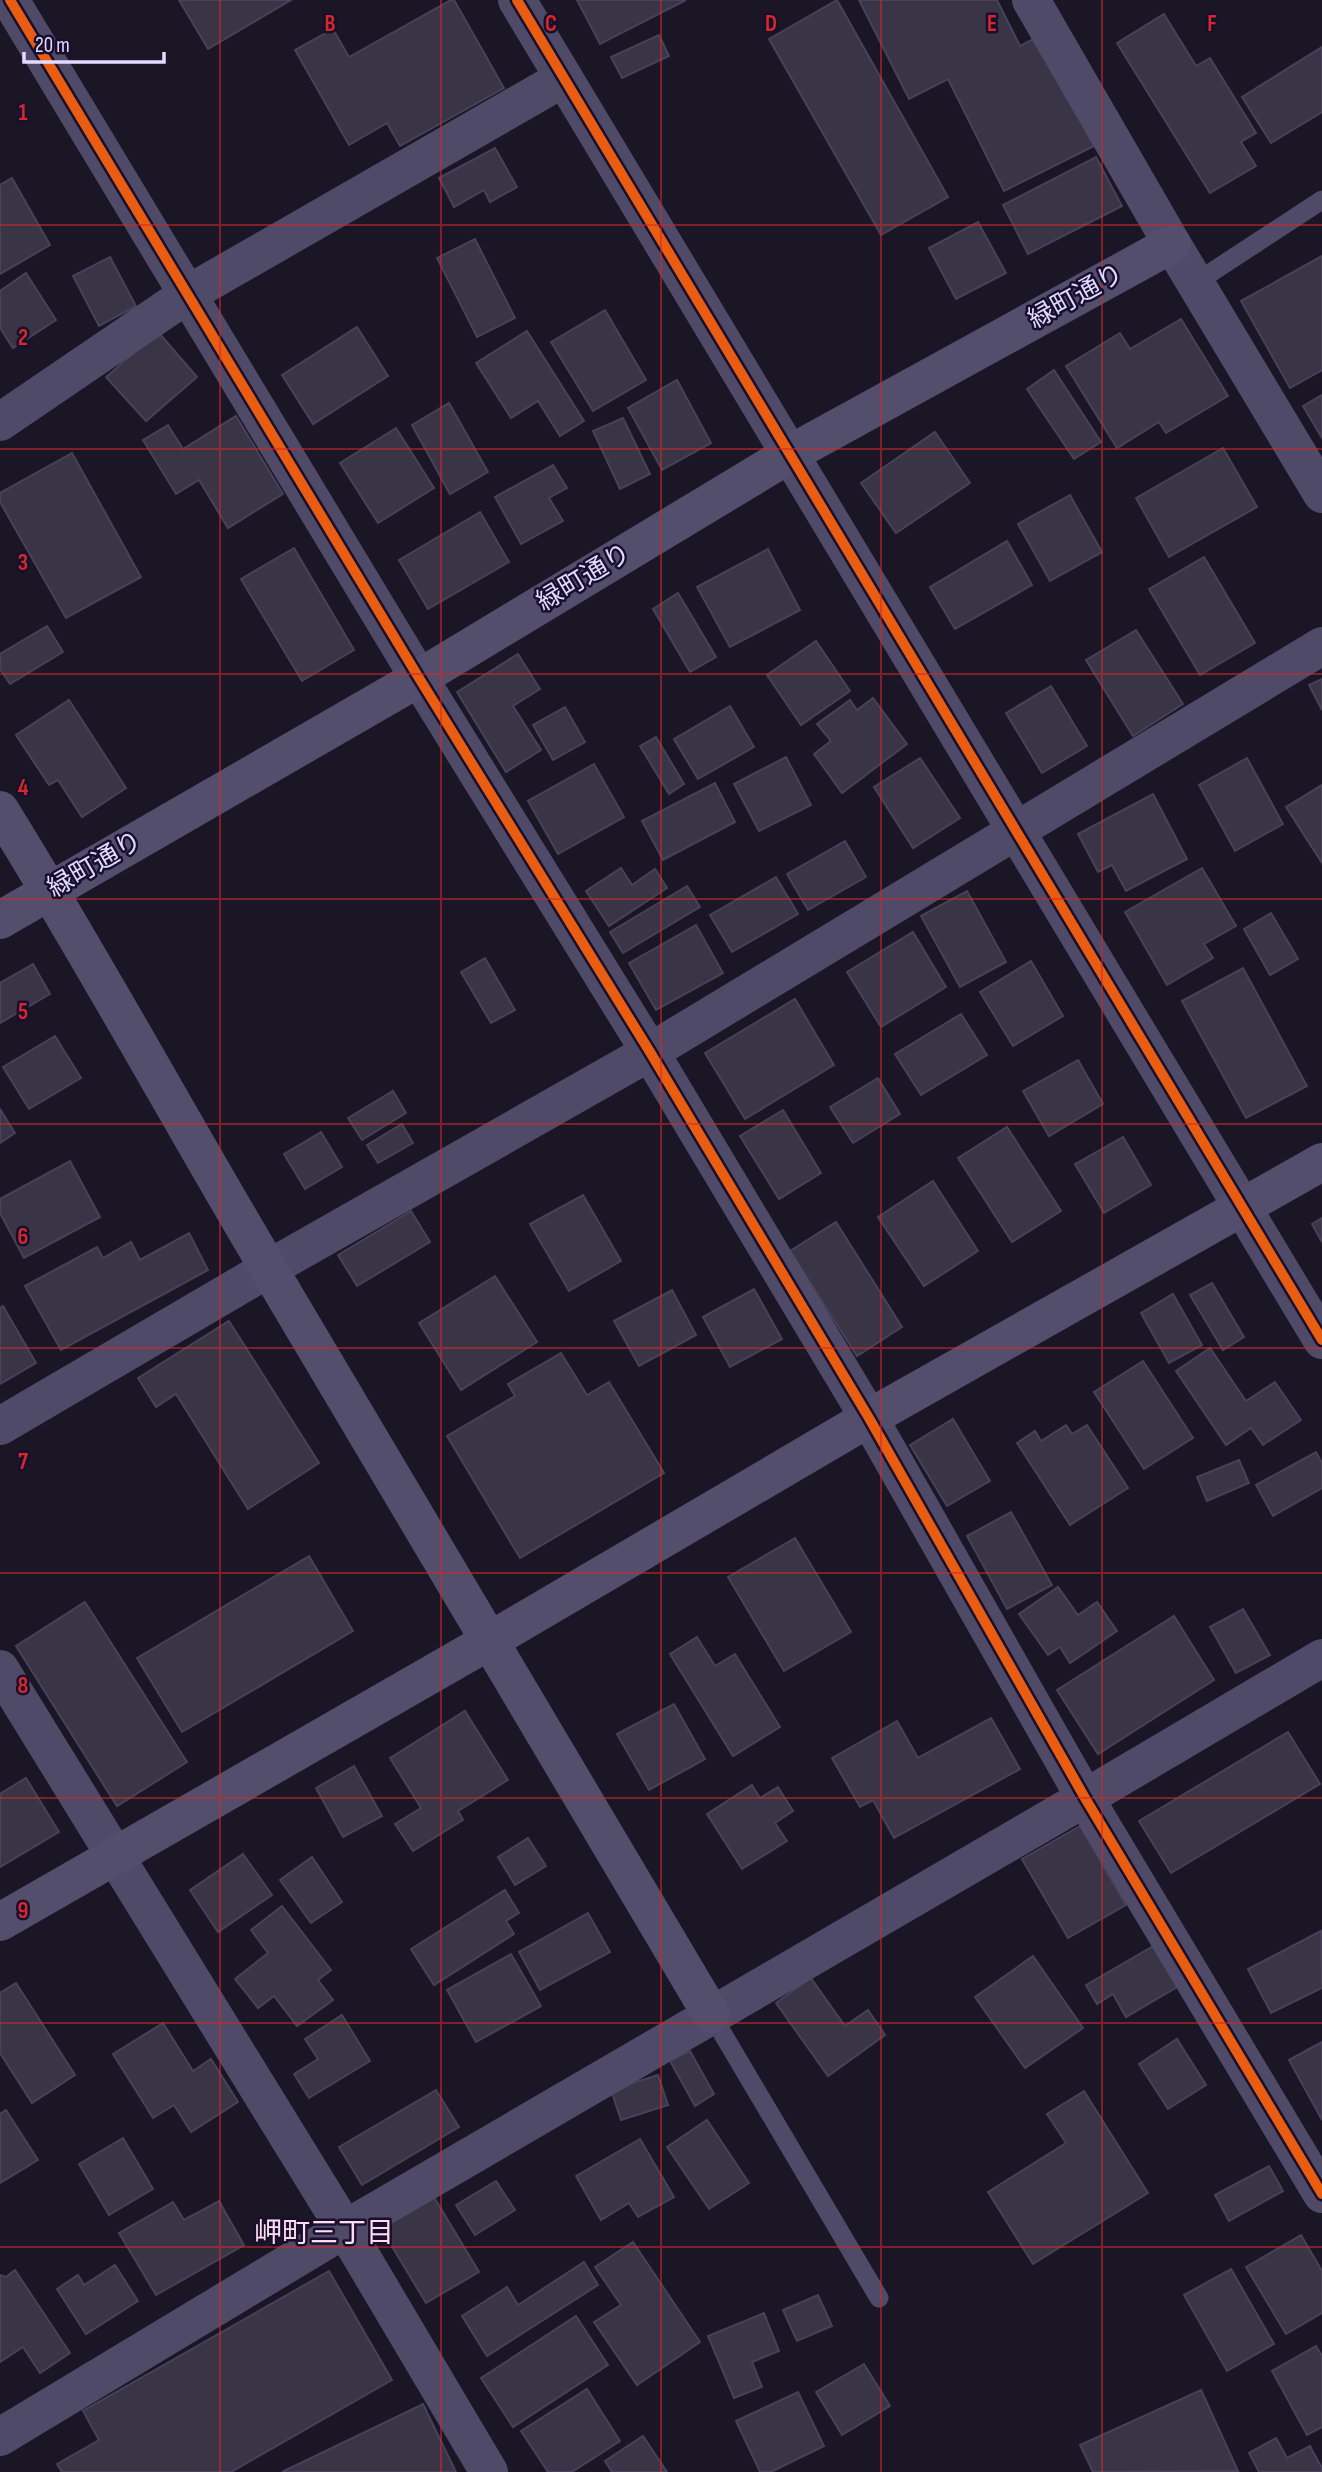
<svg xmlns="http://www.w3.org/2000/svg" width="1322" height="2472" font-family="'Sofia Sans Condensed','Noto Sans JP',sans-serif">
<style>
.building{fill:#3a3447;stroke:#474159;stroke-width:2}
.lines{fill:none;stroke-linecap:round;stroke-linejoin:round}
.lane{stroke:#4e4a67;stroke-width:19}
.street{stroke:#4e4a67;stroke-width:38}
.secondary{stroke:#534e6c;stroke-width:38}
.cycleway-casing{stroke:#170f2d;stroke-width:15}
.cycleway{stroke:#e95d12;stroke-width:10}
.grid{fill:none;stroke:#d62828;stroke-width:2;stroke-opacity:0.55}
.labels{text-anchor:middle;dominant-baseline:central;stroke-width:5;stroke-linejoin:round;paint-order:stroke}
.street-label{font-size:26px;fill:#e3dbff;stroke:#170f2d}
.neighbourhood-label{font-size:28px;fill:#ffddef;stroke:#170f2d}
.grid-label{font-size:23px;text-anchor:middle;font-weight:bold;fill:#d62828;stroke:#170f2d;stroke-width:5;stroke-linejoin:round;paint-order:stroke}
</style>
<rect width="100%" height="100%" fill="#1a1626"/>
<g class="building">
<path d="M 179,0 L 291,0 L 208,49 Z"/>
<path d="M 451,0 L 454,0 L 504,88 L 400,146 L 387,123 L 349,145 L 295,50 L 333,29 L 349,57 Z"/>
<path d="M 577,0 L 686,0 L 600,44 Z"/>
<path d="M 837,0 L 948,197 L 881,235 L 769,39 Z"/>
<path d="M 859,0 L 997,0 L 1020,46 L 1039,36 L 1094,146 L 1004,191 L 948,79 L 909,99 Z"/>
<path d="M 1164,14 L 1196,66 L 1210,58 L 1256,133 L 1241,142 L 1256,166 L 1210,193 L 1117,43 Z"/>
<path d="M 659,35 L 669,56 L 622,78 L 611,57 Z"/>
<path d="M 1322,47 L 1322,112 L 1271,143 L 1242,97 Z"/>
<path d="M 495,148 L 517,187 L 490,202 L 484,190 L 454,207 L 439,178 Z"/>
<path d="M 1096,157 L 1122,206 L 1028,254 L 1003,205 Z"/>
<path d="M 12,178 L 50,245 L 0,274 L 0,185 Z"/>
<path d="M 978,222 L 1006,273 L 956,299 L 929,248 Z"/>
<path d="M 475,239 L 515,318 L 477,337 L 437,258 Z"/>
<path d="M 1322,256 L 1322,370 L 1290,388 L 1241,301 Z"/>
<path d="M 110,257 L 136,306 L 99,326 L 73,276 Z"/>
<path d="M 26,273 L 56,320 L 13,348 L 0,328 L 0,291 Z"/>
<path d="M 605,310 L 646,380 L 593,411 L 551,342 Z"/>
<path d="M 1181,319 L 1228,396 L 1166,433 L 1159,422 L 1117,448 L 1066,366 L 1120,333 L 1130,349 Z"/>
<path d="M 357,327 L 388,376 L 313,424 L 282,375 Z"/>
<path d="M 527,331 L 584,421 L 560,436 L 538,401 L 511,418 L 476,363 Z"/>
<path d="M 158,332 L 197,377 L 146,421 L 106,377 Z"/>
<path d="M 1054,370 L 1101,442 L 1074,459 L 1027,389 Z"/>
<path d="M 677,380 L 711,443 L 662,470 L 628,408 Z"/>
<path d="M 1322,395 L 1322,438 L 1303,406 Z"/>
<path d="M 449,403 L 488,472 L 450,494 L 412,425 Z"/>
<path d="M 236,416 L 283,494 L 228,528 L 199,480 L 176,494 L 143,440 L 168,425 L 183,449 Z"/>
<path d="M 623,418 L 650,474 L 620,489 L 593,431 Z"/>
<path d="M 396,428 L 434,488 L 378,523 L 340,463 Z"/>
<path d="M 935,432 L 970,483 L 896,533 L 861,483 Z"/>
<path d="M 1223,448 L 1257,507 L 1169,557 L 1136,498 Z"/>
<path d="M 72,453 L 141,577 L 66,618 L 0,502 L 0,493 Z"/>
<path d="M 553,465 L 567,488 L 549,498 L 563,521 L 521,544 L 495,497 Z"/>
<path d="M 1070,495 L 1102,552 L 1050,581 L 1018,524 Z"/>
<path d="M 480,512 L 509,562 L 428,609 L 399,560 Z"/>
<path d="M 1007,541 L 1032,585 L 955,629 L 930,587 Z"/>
<path d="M 294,548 L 354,650 L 302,681 L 241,579 Z"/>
<path d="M 768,549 L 800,610 L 730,647 L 697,587 Z"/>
<path d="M 1204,557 L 1255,643 L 1200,675 L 1149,589 Z"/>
<path d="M 678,593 L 716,657 L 690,672 L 653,609 Z"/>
<path d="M 47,626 L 63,652 L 10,684 L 0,669 L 0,654 Z"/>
<path d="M 1136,630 L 1183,704 L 1133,736 L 1086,660 Z"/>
<path d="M 816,641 L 850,691 L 801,725 L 767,675 Z"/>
<path d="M 518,654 L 540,689 L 513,706 L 541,750 L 506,772 L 457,692 Z"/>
<path d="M 1322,679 L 1322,710 L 1309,685 Z"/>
<path d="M 1051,686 L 1087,746 L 1042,773 L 1006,713 Z"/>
<path d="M 873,698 L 907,744 L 842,793 L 814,754 L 831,741 L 817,724 L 850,700 L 857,710 Z"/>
<path d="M 69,700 L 126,788 L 82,817 L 58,780 L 49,785 L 16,735 Z"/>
<path d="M 730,706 L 754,747 L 698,779 L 674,739 Z"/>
<path d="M 565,707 L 585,742 L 553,760 L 533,725 Z"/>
<path d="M 656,737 L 684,784 L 669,794 L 640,746 Z"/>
<path d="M 786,757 L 811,805 L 759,831 L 734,784 Z"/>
<path d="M 920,758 L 960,818 L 913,848 L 874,787 Z"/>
<path d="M 1247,758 L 1283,824 L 1235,851 L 1199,785 Z"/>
<path d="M 594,764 L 624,817 L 558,854 L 528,801 Z"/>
<path d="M 715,783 L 735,822 L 663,860 L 642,821 Z"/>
<path d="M 1322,785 L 1322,863 L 1286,807 Z"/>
<path d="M 1153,794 L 1187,859 L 1126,891 L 1112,865 L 1098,872 L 1078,834 Z"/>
<path d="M 845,841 L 866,877 L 808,910 L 787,874 Z"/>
<path d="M 621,868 L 632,885 L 655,869 L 667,888 L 609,926 L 586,891 Z"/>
<path d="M 1202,868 L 1236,926 L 1204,944 L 1213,958 L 1167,985 L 1125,912 Z"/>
<path d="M 776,877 L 798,914 L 732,952 L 710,915 Z"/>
<path d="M 687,886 L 700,907 L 623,953 L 610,932 Z"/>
<path d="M 967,891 L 1006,962 L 960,987 L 921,916 Z"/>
<path d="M 1271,913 L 1298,959 L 1270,975 L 1244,929 Z"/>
<path d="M 696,925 L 723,973 L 656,1010 L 629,963 Z"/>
<path d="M 913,932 L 946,987 L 881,1027 L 847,972 Z"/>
<path d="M 485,958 L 515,1010 L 491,1023 L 461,972 Z"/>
<path d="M 1031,961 L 1063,1016 L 1013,1046 L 980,992 Z"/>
<path d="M 33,964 L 50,994 L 0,1023 L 0,983 Z"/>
<path d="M 1243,968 L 1307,1086 L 1246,1118 L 1182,1001 Z"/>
<path d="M 795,999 L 834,1065 L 745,1119 L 705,1053 Z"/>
<path d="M 961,1014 L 987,1055 L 921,1095 L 895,1054 Z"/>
<path d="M 55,1036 L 81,1078 L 29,1109 L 3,1067 Z"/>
<path d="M 1078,1060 L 1103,1104 L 1049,1136 L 1023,1091 Z"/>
<path d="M 878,1078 L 900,1114 L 853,1143 L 830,1107 Z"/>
<path d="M 393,1091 L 406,1113 L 362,1140 L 348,1118 Z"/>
<path d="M 0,1109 L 15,1133 L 0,1143 Z"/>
<path d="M 783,1110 L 821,1173 L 779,1199 L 740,1136 Z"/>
<path d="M 402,1124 L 413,1143 L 378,1163 L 367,1145 Z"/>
<path d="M 1007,1127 L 1061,1211 L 1012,1242 L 958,1158 Z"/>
<path d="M 321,1132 L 342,1167 L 305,1189 L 284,1154 Z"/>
<path d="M 1123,1137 L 1151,1185 L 1104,1213 L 1075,1164 Z"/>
<path d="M 70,1161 L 100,1217 L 24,1258 L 0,1213 L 0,1199 Z"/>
<path d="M 933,1181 L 978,1251 L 924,1286 L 878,1217 Z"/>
<path d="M 583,1195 L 621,1261 L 569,1291 L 530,1224 Z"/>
<path d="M 411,1211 L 430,1242 L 357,1286 L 338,1255 Z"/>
<path d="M 1322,1218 L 1322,1242 L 1312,1224 Z"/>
<path d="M 836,1222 L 902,1327 L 857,1356 L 790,1251 Z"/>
<path d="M 189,1233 L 208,1270 L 61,1350 L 25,1286 L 97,1247 L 103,1258 L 131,1242 L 140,1260 Z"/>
<path d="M 495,1276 L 537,1342 L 461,1390 L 419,1323 Z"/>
<path d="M 1212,1283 L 1244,1337 L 1223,1350 L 1190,1295 Z"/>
<path d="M 754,1289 L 782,1339 L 730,1367 L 703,1317 Z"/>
<path d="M 672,1290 L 696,1335 L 639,1366 L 614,1321 Z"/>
<path d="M 1173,1294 L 1202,1345 L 1169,1363 L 1141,1313 Z"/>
<path d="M 3,1306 L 36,1363 L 0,1384 L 0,1308 Z"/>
<path d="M 229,1321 L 319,1463 L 248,1509 L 176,1394 L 156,1407 L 138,1378 Z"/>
<path d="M 1210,1348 L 1246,1401 L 1275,1382 L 1301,1420 L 1263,1445 L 1251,1428 L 1226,1445 L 1176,1371 Z"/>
<path d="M 561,1353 L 587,1395 L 609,1382 L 664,1473 L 520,1558 L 447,1436 L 515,1396 L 508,1384 Z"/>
<path d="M 1143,1361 L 1193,1438 L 1144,1469 L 1094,1392 Z"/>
<path d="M 953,1419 L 990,1481 L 947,1506 L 910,1445 Z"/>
<path d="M 1066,1425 L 1072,1434 L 1087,1425 L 1128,1488 L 1070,1525 L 1017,1443 L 1035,1431 L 1041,1441 Z"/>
<path d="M 1316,1452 L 1322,1463 L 1322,1488 L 1273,1516 L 1256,1485 Z"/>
<path d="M 1239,1460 L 1249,1483 L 1207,1501 L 1197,1477 Z"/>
<path d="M 1011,1512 L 1052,1585 L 1007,1609 L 967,1536 Z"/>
<path d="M 795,1538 L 851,1632 L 784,1671 L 728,1577 Z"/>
<path d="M 309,1556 L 353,1631 L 182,1732 L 137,1658 Z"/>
<path d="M 1058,1587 L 1078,1615 L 1097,1602 L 1117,1631 L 1070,1663 L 1060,1647 L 1048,1655 L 1019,1614 Z"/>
<path d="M 85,1602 L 187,1762 L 117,1806 L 16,1646 Z"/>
<path d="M 1243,1609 L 1270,1655 L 1236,1673 L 1210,1627 Z"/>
<path d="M 1174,1616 L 1214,1680 L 1098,1754 L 1057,1690 Z"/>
<path d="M 697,1637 L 715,1666 L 735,1654 L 780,1727 L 733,1756 L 670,1654 Z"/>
<path d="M 674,1704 L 705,1759 L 649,1790 L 617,1734 Z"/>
<path d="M 465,1711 L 508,1780 L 458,1811 L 463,1820 L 413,1851 L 395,1824 L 421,1808 L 390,1758 Z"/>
<path d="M 991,1718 L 1020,1769 L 894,1838 L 873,1800 L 860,1807 L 832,1758 L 897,1721 L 918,1758 Z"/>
<path d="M 1288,1732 L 1320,1784 L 1171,1873 L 1139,1821 Z"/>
<path d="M 354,1766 L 382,1816 L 343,1837 L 316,1788 Z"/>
<path d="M 26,1778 L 59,1832 L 0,1867 L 0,1794 Z"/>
<path d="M 752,1785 L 760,1798 L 778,1787 L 793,1811 L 775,1823 L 787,1841 L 742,1869 L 707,1814 Z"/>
<path d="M 1080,1826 L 1126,1905 L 1068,1938 L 1022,1859 Z"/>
<path d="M 528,1838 L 546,1866 L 515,1885 L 498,1857 Z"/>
<path d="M 243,1854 L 272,1895 L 218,1932 L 190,1890 Z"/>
<path d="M 312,1857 L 342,1902 L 311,1923 L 280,1880 Z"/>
<path d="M 505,1890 L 519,1913 L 506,1921 L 514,1934 L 434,1985 L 411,1949 Z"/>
<path d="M 282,1906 L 331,1970 L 318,1980 L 333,2000 L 297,2026 L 274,1996 L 258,2008 L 235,1979 L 268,1953 L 251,1930 Z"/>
<path d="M 588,1913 L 610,1952 L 540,1990 L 519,1952 Z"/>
<path d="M 1321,1931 L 1322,1988 L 1271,2013 L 1248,1969 Z"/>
<path d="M 1155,1945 L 1179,1986 L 1126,2017 L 1113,1994 L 1097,2004 L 1086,1985 Z"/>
<path d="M 511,1954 L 541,2006 L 476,2042 L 447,1990 Z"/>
<path d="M 1033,1956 L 1083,2028 L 1025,2068 L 975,1997 Z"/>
<path d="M 811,1978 L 845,2026 L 868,2010 L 885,2035 L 828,2076 L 776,2003 Z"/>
<path d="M 16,1983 L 75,2075 L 32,2103 L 0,2053 L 0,1993 Z"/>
<path d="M 342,2015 L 370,2061 L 309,2098 L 294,2074 L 318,2059 L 305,2039 Z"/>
<path d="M 163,2023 L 193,2071 L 211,2059 L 238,2102 L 191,2132 L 174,2105 L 153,2118 L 113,2054 Z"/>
<path d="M 1177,2039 L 1206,2085 L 1168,2109 L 1139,2064 Z"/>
<path d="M 1322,2042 L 1322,2120 L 1289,2060 Z"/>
<path d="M 690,2051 L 714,2094 L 695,2106 L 670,2061 Z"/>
<path d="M 658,2075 L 668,2105 L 621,2120 L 611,2090 Z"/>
<path d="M 436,2090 L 459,2127 L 362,2185 L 339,2147 Z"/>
<path d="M 1084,2091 L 1148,2193 L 1033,2264 L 988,2192 L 1066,2143 L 1047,2114 Z"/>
<path d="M 6,2110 L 38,2160 L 0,2183 L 0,2114 Z"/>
<path d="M 707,2120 L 749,2183 L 709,2209 L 667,2147 Z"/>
<path d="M 123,2138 L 153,2189 L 109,2215 L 79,2164 Z"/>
<path d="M 640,2139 L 674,2197 L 638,2217 L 629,2203 L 601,2220 L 576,2176 Z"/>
<path d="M 1269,2166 L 1283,2191 L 1229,2221 L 1215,2195 Z"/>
<path d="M 496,2181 L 515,2210 L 475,2235 L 456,2205 Z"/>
<path d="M 434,2197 L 479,2272 L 426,2303 L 381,2228 Z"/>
<path d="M 219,2201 L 244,2245 L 156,2295 L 119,2233 L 173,2202 L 184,2220 Z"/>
<path d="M 1301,2235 L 1322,2271 L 1322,2313 L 1286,2334 L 1246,2267 Z"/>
<path d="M 633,2242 L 700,2342 L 637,2385 L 594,2322 L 621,2305 L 595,2267 Z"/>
<path d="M 584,2262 L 598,2285 L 487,2356 L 462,2316 L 507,2287 L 518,2305 Z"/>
<path d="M 115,2265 L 138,2301 L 86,2334 L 57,2289 L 78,2275 L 84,2285 Z"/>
<path d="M 1231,2269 L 1274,2344 L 1227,2371 L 1184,2295 Z"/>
<path d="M 15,2270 L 70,2353 L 40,2373 L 23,2347 L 0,2362 L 0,2275 L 6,2277 Z"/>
<path d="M 329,2271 L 392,2380 L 231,2472 L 62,2472 L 57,2464 L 99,2440 L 83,2411 Z"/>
<path d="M 818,2295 L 832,2326 L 797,2341 L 783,2310 Z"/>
<path d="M 764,2313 L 779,2351 L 752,2362 L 762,2387 L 734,2398 L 708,2336 Z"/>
<path d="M 576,2316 L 608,2365 L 513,2427 L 481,2378 Z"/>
<path d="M 1316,2346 L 1322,2356 L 1322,2427 L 1307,2435 L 1272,2371 Z"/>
<path d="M 864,2364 L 890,2406 L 842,2435 L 816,2392 Z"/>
<path d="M 587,2389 L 620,2441 L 572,2472 L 548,2472 L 521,2431 Z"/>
<path d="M 1201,2390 L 1238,2471 L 1093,2472 L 1080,2445 Z"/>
<path d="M 798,2392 L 824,2446 L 771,2472 L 760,2472 L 736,2421 Z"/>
<path d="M 423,2404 L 456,2472 L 282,2472 Z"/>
<path d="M 643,2436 L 667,2472 L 612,2472 L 605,2461 Z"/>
<path d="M 1276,2438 L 1287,2458 L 1310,2446 L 1322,2468 L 1322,2472 L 1259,2472 L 1249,2453 Z"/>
</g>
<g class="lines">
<g class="lane">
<path d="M 1195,283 L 1322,200"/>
<path d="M 711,2014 L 879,2298"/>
</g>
<g class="street">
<path d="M 10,0 L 419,678 L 650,1052 L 869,1418 L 1085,1798 L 1322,2194"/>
<path d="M 517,0 L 1322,1340"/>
<path d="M 1031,0 L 1172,244 L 1322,494"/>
<path d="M 0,422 L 188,294 L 564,78"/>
<path d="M 0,1426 L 268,1269 L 650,1052 L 1322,646"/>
<path d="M 0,1669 L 345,2229 L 489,2472"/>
<path d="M 0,2437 L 345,2229 L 1085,1798 L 1322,1658"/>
</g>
<g class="secondary">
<path d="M 0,810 C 94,961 179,1118 270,1271 C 417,1519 565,1766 711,2014"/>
<path d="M 0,920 L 419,678 L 790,454 L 1172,244"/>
<path d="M 0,1922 L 491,1640 L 869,1418 L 1322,1162"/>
</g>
<g class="cycleway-casing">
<g id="cycleway">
<path d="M 10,0 L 419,678 L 650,1052 L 869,1418 L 1085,1798 L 1322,2194"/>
<path d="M 517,0 L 1322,1340"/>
</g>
</g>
<use href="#cycleway" class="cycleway"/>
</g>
<path class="grid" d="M 220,0 L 220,2472M 441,0 L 441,2472M 661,0 L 661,2472M 881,0 L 881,2472M 1102,0 L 1102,2472M 0,225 L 1322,225M 0,449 L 1322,449M 0,674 L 1322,674M 0,899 L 1322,899M 0,1124 L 1322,1124M 0,1348 L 1322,1348M 0,1573 L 1322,1573M 0,1798 L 1322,1798M 0,2023 L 1322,2023M 0,2247 L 1322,2247"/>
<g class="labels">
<g class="street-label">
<text transform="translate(1076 297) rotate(-29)">緑町通り</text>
<text transform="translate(584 578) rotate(-31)">緑町通り</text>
<text transform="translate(95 865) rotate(-30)">緑町通り</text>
</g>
<g class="neighbourhood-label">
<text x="324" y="2233">岬町三丁目</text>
</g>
</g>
<g class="grid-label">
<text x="330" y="31">B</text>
<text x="551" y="31">C</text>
<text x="771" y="31">D</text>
<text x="992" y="31">E</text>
<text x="1212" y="31">F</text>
<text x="23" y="120">1</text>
<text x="23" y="345">2</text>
<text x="23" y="570">3</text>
<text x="23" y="795">4</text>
<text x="23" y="1019">5</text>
<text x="23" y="1244">6</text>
<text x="23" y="1469">7</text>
<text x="23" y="1693">8</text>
<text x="23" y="1918">9</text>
</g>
<path d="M24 52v10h140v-10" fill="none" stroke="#e3dbff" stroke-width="3.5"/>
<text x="35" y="52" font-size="21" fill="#e3dbff" stroke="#170f2d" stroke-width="5" paint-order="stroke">20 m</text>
</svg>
